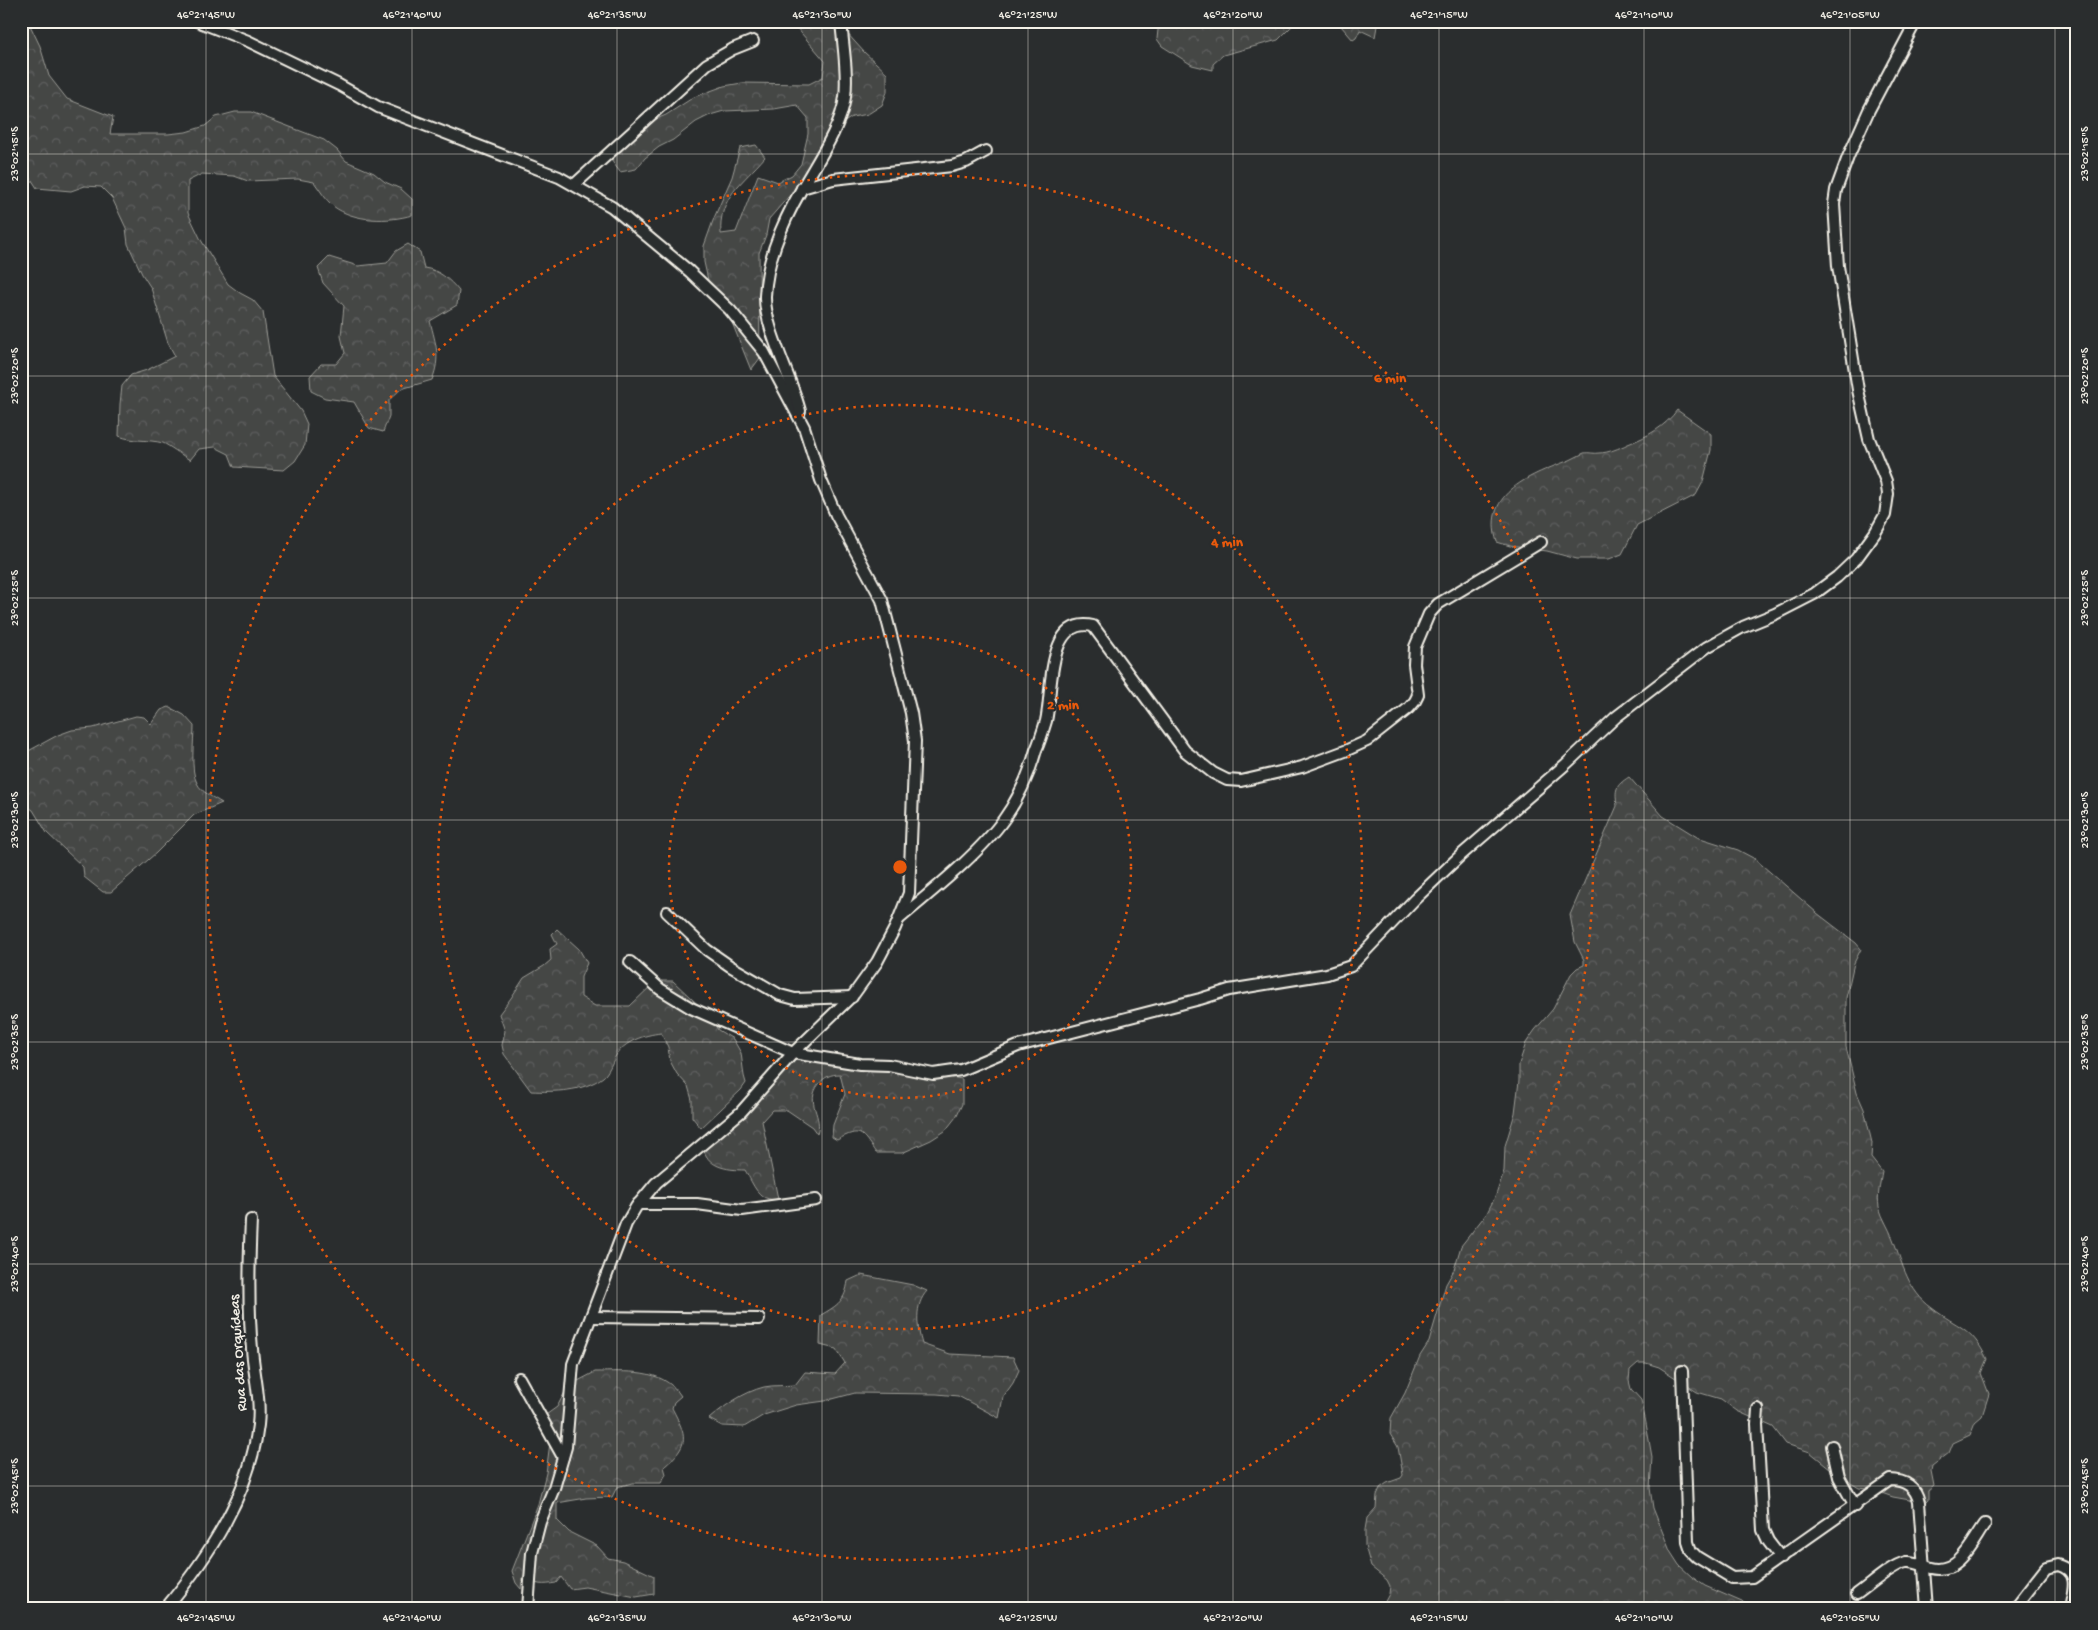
<svg xmlns="http://www.w3.org/2000/svg" width="2098" height="1630" font-family="'Gochi Hand',sans-serif">
<style>
.forest{fill:url(#forest-crowns);stroke:#9c9c96}
.lines{fill:none;stroke-linecap:round;stroke-linejoin:round}
.minor-casing{stroke:#f4f1e8;stroke-width:14}
.minor{stroke:#2a2d2e;stroke-width:10}
.ticks{fill:none;stroke:#f4f1e8;stroke-width:1;stroke-opacity:0.45}
.ring{fill:none;stroke:#e8590c;stroke-width:2.5;stroke-dasharray:2.5 5}
.labels{text-anchor:middle;dominant-baseline:central;stroke-width:4.5;stroke-linejoin:round;paint-order:stroke}
.street-label{font-size:15px;fill:#f4f1e8;stroke:#2a2d2e}
.centre{fill:#e8590c;stroke:#2a2d2e;stroke-width:2.5}
.ring-label{font-size:15px;text-anchor:middle;font-weight:bold;fill:#e8590c;stroke:#2a2d2e;stroke-width:4.5;stroke-linejoin:round;paint-order:stroke}
.neatline{fill:none;stroke:#f4f1e8;stroke-width:2}
.ticks-label{font-size:12px;text-anchor:middle;fill:#f4f1e8}
</style>
<defs>
<pattern id="forest-crowns" width="20" height="18" patternUnits="userSpaceOnUse" patternTransform="scale(1.25)"><rect width="20" height="18" fill="#444645"/><path d="M2 6a3 3 0 1 1 6 0M12 15a3 3 0 1 1 6 0" fill="none" stroke="#606160"/></pattern>
</defs>
<rect width="100%" height="100%" fill="#2a2d2e"/>
<filter id="ink" filterUnits="userSpaceOnUse"><feTurbulence type="fractalNoise" baseFrequency=".02" numOctaves="2"/><feDisplacementMap in="SourceGraphic" scale="10" xChannelSelector="R" yChannelSelector="G"/><feConvolveMatrix kernelMatrix="1 2 1 2 8 2 1 2 1" color-interpolation-filters="sRGB"/></filter>
<g filter="url(#ink)">
<g class="forest">
<path d="M 21,21 L 28,21 L 40,46 L 49,76 L 67,99 L 113,117 L 110,134 L 168,134 L 186,132 L 205,126 L 216,117 L 235,112 L 251,112 L 324,140 L 337,150 L 346,161 L 374,173 L 385,182 L 401,189 L 412,199 L 412,215 C 389,222 354,222 333,206 C 325,199 320,190 314,182 L 298,179 L 248,181 L 234,176 L 202,174 L 188,181 L 188,213 L 201,240 L 228,284 L 240,293 L 253,300 L 263,312 L 273,376 L 301,411 L 307,424 L 305,445 L 295,461 L 284,470 L 234,467 L 229,454 L 215,447 L 199,449 L 190,460 C 183,456 168,445 163,443 C 148,439 134,442 119,436 L 120,404 L 122,386 L 131,375 L 147,370 L 175,356 L 168,343 L 151,288 L 142,274 L 128,244 L 126,228 L 112,198 L 101,187 L 85,186 L 71,191 L 37,188 L 28,174 L 21,159 Z"/>
<path d="M 785,21 L 836,21 L 864,52 L 887,73 L 887,92 L 882,105 L 868,114 L 852,117 L 840,125 L 831,139 L 822,167 L 812,178 L 789,196 L 769,219 L 766,235 L 759,253 L 760,358 L 751,370 L 729,315 L 708,280 L 704,262 L 704,246 L 714,218 L 732,177 L 740,148 L 756,145 L 765,157 C 743,183 718,197 721,234 L 736,232 L 758,175 L 778,182 L 792,175 L 801,164 L 808,134 L 808,118 L 797,105 L 774,109 L 724,111 L 710,115 L 696,122 L 673,140 L 659,147 L 645,158 L 636,169 L 620,172 L 611,160 L 611,144 L 623,133 L 666,115 L 694,97 L 724,86 L 742,83 L 809,84 L 823,77 L 825,61 L 796,27 Z"/>
<path d="M 1159,21 L 1297,21 L 1278,40 L 1223,55 L 1213,64 L 1213,70 L 1192,65 L 1162,46 L 1157,39 Z"/>
<path d="M 1331,21 L 1378,21 L 1375,37 L 1360,30 L 1356,38 L 1353,40 L 1341,26 Z"/>
<path d="M 408,244 L 420,252 L 424,268 C 439,270 449,279 459,291 L 457,305 L 430,321 C 436,345 441,357 432,380 L 401,389 L 389,400 L 389,416 L 383,432 L 369,428 L 354,402 L 325,398 L 311,391 L 310,376 L 321,364 L 336,364 L 345,353 L 341,336 L 344,306 L 323,283 L 318,268 L 329,257 L 358,266 L 387,263 L 396,251 Z"/>
<path d="M 1677,410 L 1711,434 L 1711,450 L 1703,482 L 1696,495 L 1637,525 L 1622,554 L 1609,559 L 1577,559 L 1547,551 L 1510,546 L 1497,542 C 1481,492 1533,474 1570,460 C 1575,458 1579,455 1584,453 C 1589,452 1594,454 1599,453 C 1608,453 1620,448 1628,444 C 1647,437 1666,426 1677,410 Z"/>
<path d="M 169,707 L 184,715 L 194,726 C 194,740 190,771 197,783 C 201,792 214,798 222,803 L 194,815 L 156,853 L 111,892 L 103,892 L 84,877 L 83,867 L 47,833 L 33,810 L 21,802 L 21,755 L 58,735 L 72,730 L 93,728 L 136,716 L 144,717 L 151,724 L 161,710 Z"/>
<path d="M 1629,777 L 1663,816 L 1697,837 L 1738,850 L 1755,859 L 1817,913 L 1856,943 L 1861,949 L 1854,963 L 1846,998 L 1846,1047 L 1857,1093 L 1864,1109 L 1872,1143 L 1871,1158 L 1882,1172 C 1880,1184 1877,1195 1879,1207 C 1882,1218 1889,1228 1893,1239 C 1903,1265 1908,1291 1932,1308 C 1958,1328 1971,1326 1987,1359 L 1981,1373 L 1989,1394 L 1982,1416 L 1975,1422 L 1970,1435 L 1953,1443 L 1949,1453 L 1932,1466 L 1931,1471 L 1934,1486 L 1928,1491 L 1928,1500 L 1923,1505 L 1910,1500 L 1893,1497 L 1873,1490 L 1859,1488 L 1841,1477 L 1810,1452 L 1786,1444 L 1773,1427 L 1737,1411 L 1721,1399 L 1697,1392 L 1659,1367 L 1646,1363 L 1638,1363 L 1630,1370 L 1629,1381 L 1631,1389 L 1641,1400 L 1645,1418 L 1652,1457 L 1650,1488 L 1653,1508 L 1670,1551 L 1679,1565 L 1692,1577 L 1705,1586 L 1758,1609 L 1381,1609 L 1389,1594 L 1390,1586 L 1387,1580 L 1371,1567 L 1365,1546 L 1365,1530 L 1367,1518 L 1376,1508 L 1377,1495 L 1380,1488 L 1387,1483 L 1401,1478 L 1403,1475 L 1398,1447 L 1390,1434 L 1391,1418 L 1405,1393 L 1420,1356 L 1429,1342 L 1446,1284 L 1454,1270 L 1461,1246 L 1487,1213 L 1496,1195 L 1504,1171 L 1505,1146 L 1515,1113 L 1519,1081 L 1519,1064 L 1526,1043 L 1535,1030 L 1553,1009 L 1571,974 L 1577,968 L 1584,965 L 1584,960 L 1575,942 L 1570,915 L 1617,806 C 1615,789 1615,786 1629,777 Z"/>
<path d="M 557,929 L 579,949 L 587,963 L 581,977 L 581,997 L 595,1006 L 630,1006 L 656,981 L 673,981 L 710,1016 L 718,1030 L 733,1039 L 741,1053 L 744,1076 L 746,1083 L 741,1090 L 701,1128 L 692,1117 L 692,1100 L 688,1086 L 677,1074 L 670,1061 L 668,1047 L 661,1033 C 644,1035 624,1041 615,1057 C 612,1063 608,1073 603,1077 C 583,1092 554,1092 531,1091 L 504,1054 L 502,1045 L 505,1031 L 499,1014 L 511,998 L 524,978 L 544,966 L 551,960 L 550,949 L 557,944 L 552,934 Z"/>
<path d="M 807,1038 L 809,1046 L 816,1051 L 841,1059 L 962,1079 L 962,1104 L 956,1117 L 945,1131 L 931,1140 L 902,1153 L 876,1153 C 861,1132 861,1127 837,1140 L 832,1137 L 833,1125 L 845,1094 L 840,1074 C 831,1074 824,1077 819,1084 C 804,1103 824,1116 817,1134 L 812,1127 L 787,1110 L 772,1110 L 762,1121 L 778,1199 C 758,1202 754,1185 745,1170 C 726,1170 706,1167 703,1146 Z"/>
<path d="M 861,1275 L 913,1285 L 927,1291 C 914,1305 917,1327 922,1344 L 950,1354 L 1013,1357 L 1019,1370 L 1013,1383 L 1003,1397 L 999,1418 L 958,1396 L 937,1394 L 855,1393 L 825,1401 L 796,1405 L 764,1415 L 744,1427 L 722,1426 L 709,1419 C 724,1406 744,1392 764,1387 C 773,1385 785,1386 795,1385 L 805,1372 L 835,1374 L 845,1363 L 836,1349 L 820,1345 L 821,1315 C 838,1305 845,1301 848,1281 Z"/>
<path d="M 595,1372 C 625,1372 662,1367 681,1396 L 674,1402 L 672,1408 C 687,1437 690,1444 664,1467 L 666,1474 L 661,1483 L 632,1483 L 617,1487 L 612,1497 L 586,1498 L 557,1503 L 557,1520 L 569,1532 L 597,1546 L 608,1558 L 623,1561 L 654,1576 L 654,1594 L 636,1597 L 585,1587 L 570,1589 L 561,1577 L 556,1583 C 543,1585 536,1586 525,1577 L 522,1579 L 521,1589 L 516,1583 L 512,1571 L 538,1504 L 546,1473 L 551,1435 L 543,1417 L 557,1407 L 566,1390 L 576,1382 Z"/>
</g>
<g class="lines">
<g class="minor-casing">
<g id="minor">
<path d="M 197,21 L 248,41 L 339,85 L 378,107 L 559,177 L 612,207 L 689,271 L 730,310 L 764,352 L 804,427 L 821,480 L 836,515 L 882,600 L 911,713 L 915,741 L 909,893 L 895,928 L 877,962 L 854,994 L 793,1053 L 741,1112 L 656,1183 L 636,1207 L 626,1224 L 573,1364 L 566,1447 L 554,1488 L 540,1522 L 532,1553 L 528,1609"/>
<path d="M 574,185 L 707,64 L 733,49 L 753,41"/>
<path d="M 802,188 L 833,179 L 952,166 L 966,162 L 986,151"/>
<path d="M 800,411 C 792,378 764,327 765,296 C 767,252 789,209 811,173 C 824,151 842,122 845,97 C 848,72 843,46 841,21"/>
<path d="M 667,912 L 707,950 L 730,966 L 780,995 L 795,999 L 852,997"/>
<path d="M 899,919 C 932,891 980,853 1004,819 C 1019,798 1029,775 1036,750 C 1040,741 1043,731 1046,721 C 1053,692 1046,616 1093,626 L 1185,751 L 1213,773 L 1227,780 L 1241,781 L 1302,767 L 1345,751 L 1367,741 L 1409,708 L 1415,701 L 1418,695 L 1414,664 L 1415,647 L 1429,614 L 1438,604 L 1541,542"/>
<path d="M 630,962 L 660,989 L 691,1008 L 793,1053 L 860,1064 L 889,1065 L 933,1074 L 961,1070 L 1018,1046 L 1200,999 L 1229,990 L 1327,974 L 1351,966 L 1415,899 L 1460,856 L 1566,764 L 1616,717 L 1707,647 L 1743,627 L 1775,614 L 1814,594 L 1837,577 L 1856,559 L 1875,533 L 1885,515 L 1888,494 L 1886,481 L 1869,439 L 1858,390 L 1838,266 L 1834,204 L 1836,190 L 1848,157 L 1869,110 L 1916,21"/>
<path d="M 638,1204 L 697,1204 L 742,1210 L 816,1200"/>
<path d="M 591,1317 L 759,1319"/>
<path d="M 1682,1371 L 1688,1542 L 1691,1551 L 1697,1557 L 1732,1578 L 1752,1577 L 1890,1480 C 1905,1480 1916,1487 1919,1502 L 1927,1609"/>
<path d="M 519,1378 L 563,1457"/>
<path d="M 1758,1409 L 1757,1424 L 1763,1530 L 1768,1541 L 1781,1558"/>
<path d="M 1832,1446 L 1839,1477 L 1855,1506"/>
<path d="M 1857,1594 C 1870,1585 1891,1565 1906,1562 C 1916,1561 1923,1566 1932,1568 C 1959,1575 1972,1542 1985,1524"/>
<path d="M 165,1609 C 209,1556 250,1494 258,1425 C 261,1399 254,1375 252,1349 C 248,1306 249,1263 251,1220"/>
<path d="M 2014,1609 L 2046,1568 L 2058,1565 C 2081,1571 2073,1592 2070,1609"/>
</g>
</g>
<use href="#minor" class="minor"/>
</g>
</g>
<path class="ticks" d="M 206,21 L 206,1609M 412,21 L 412,1609M 617,21 L 617,1609M 822,21 L 822,1609M 1028,21 L 1028,1609M 1233,21 L 1233,1609M 1439,21 L 1439,1609M 1644,21 L 1644,1609M 1850,21 L 1850,1609M 2055,21 L 2055,1609M 21,154 L 2077,154M 21,376 L 2077,376M 21,598 L 2077,598M 21,820 L 2077,820M 21,1042 L 2077,1042M 21,1264 L 2077,1264M 21,1486 L 2077,1486"/>
<g class="ring">
<circle cx="900" cy="867" r="231"/>
<circle cx="900" cy="867" r="462"/>
<circle cx="900" cy="867" r="693"/>
</g>
<g class="labels">
<g class="street-label">
<text transform="translate(239 1353) rotate(-94)">Rua das Orquídeas</text>
</g>
</g>
<circle cx="900" cy="867" r="8" class="centre"/>
<g class="ring-label">
<text x="1390" y="382">6 min</text>
<text x="1227" y="546">4 min</text>
<text x="1063" y="709">2 min</text>
</g>
<rect width="2098" height="1630" fill="none" stroke="#2a2d2e" stroke-width="55"/>
<rect x="28" y="28" width="2042" height="1574" class="neatline"/>
<g class="ticks-label">
<text x="206" y="18">46°21'45"W</text>
<text x="412" y="18">46°21'40"W</text>
<text x="617" y="18">46°21'35"W</text>
<text x="822" y="18">46°21'30"W</text>
<text x="1028" y="18">46°21'25"W</text>
<text x="1233" y="18">46°21'20"W</text>
<text x="1439" y="18">46°21'15"W</text>
<text x="1644" y="18">46°21'10"W</text>
<text x="1850" y="18">46°21'05"W</text>
<text transform="translate(14 154) rotate(-90)" y="4">23°02'15"S</text>
<text transform="translate(2084 154) rotate(-90)" y="4">23°02'15"S</text>
<text transform="translate(14 376) rotate(-90)" y="4">23°02'20"S</text>
<text transform="translate(2084 376) rotate(-90)" y="4">23°02'20"S</text>
<text transform="translate(14 598) rotate(-90)" y="4">23°02'25"S</text>
<text transform="translate(2084 598) rotate(-90)" y="4">23°02'25"S</text>
<text transform="translate(14 820) rotate(-90)" y="4">23°02'30"S</text>
<text transform="translate(2084 820) rotate(-90)" y="4">23°02'30"S</text>
<text transform="translate(14 1042) rotate(-90)" y="4">23°02'35"S</text>
<text transform="translate(2084 1042) rotate(-90)" y="4">23°02'35"S</text>
<text transform="translate(14 1264) rotate(-90)" y="4">23°02'40"S</text>
<text transform="translate(2084 1264) rotate(-90)" y="4">23°02'40"S</text>
<text transform="translate(14 1486) rotate(-90)" y="4">23°02'45"S</text>
<text transform="translate(2084 1486) rotate(-90)" y="4">23°02'45"S</text>
<text x="206" y="1621">46°21'45"W</text>
<text x="412" y="1621">46°21'40"W</text>
<text x="617" y="1621">46°21'35"W</text>
<text x="822" y="1621">46°21'30"W</text>
<text x="1028" y="1621">46°21'25"W</text>
<text x="1233" y="1621">46°21'20"W</text>
<text x="1439" y="1621">46°21'15"W</text>
<text x="1644" y="1621">46°21'10"W</text>
<text x="1850" y="1621">46°21'05"W</text>
</g>
</svg>
